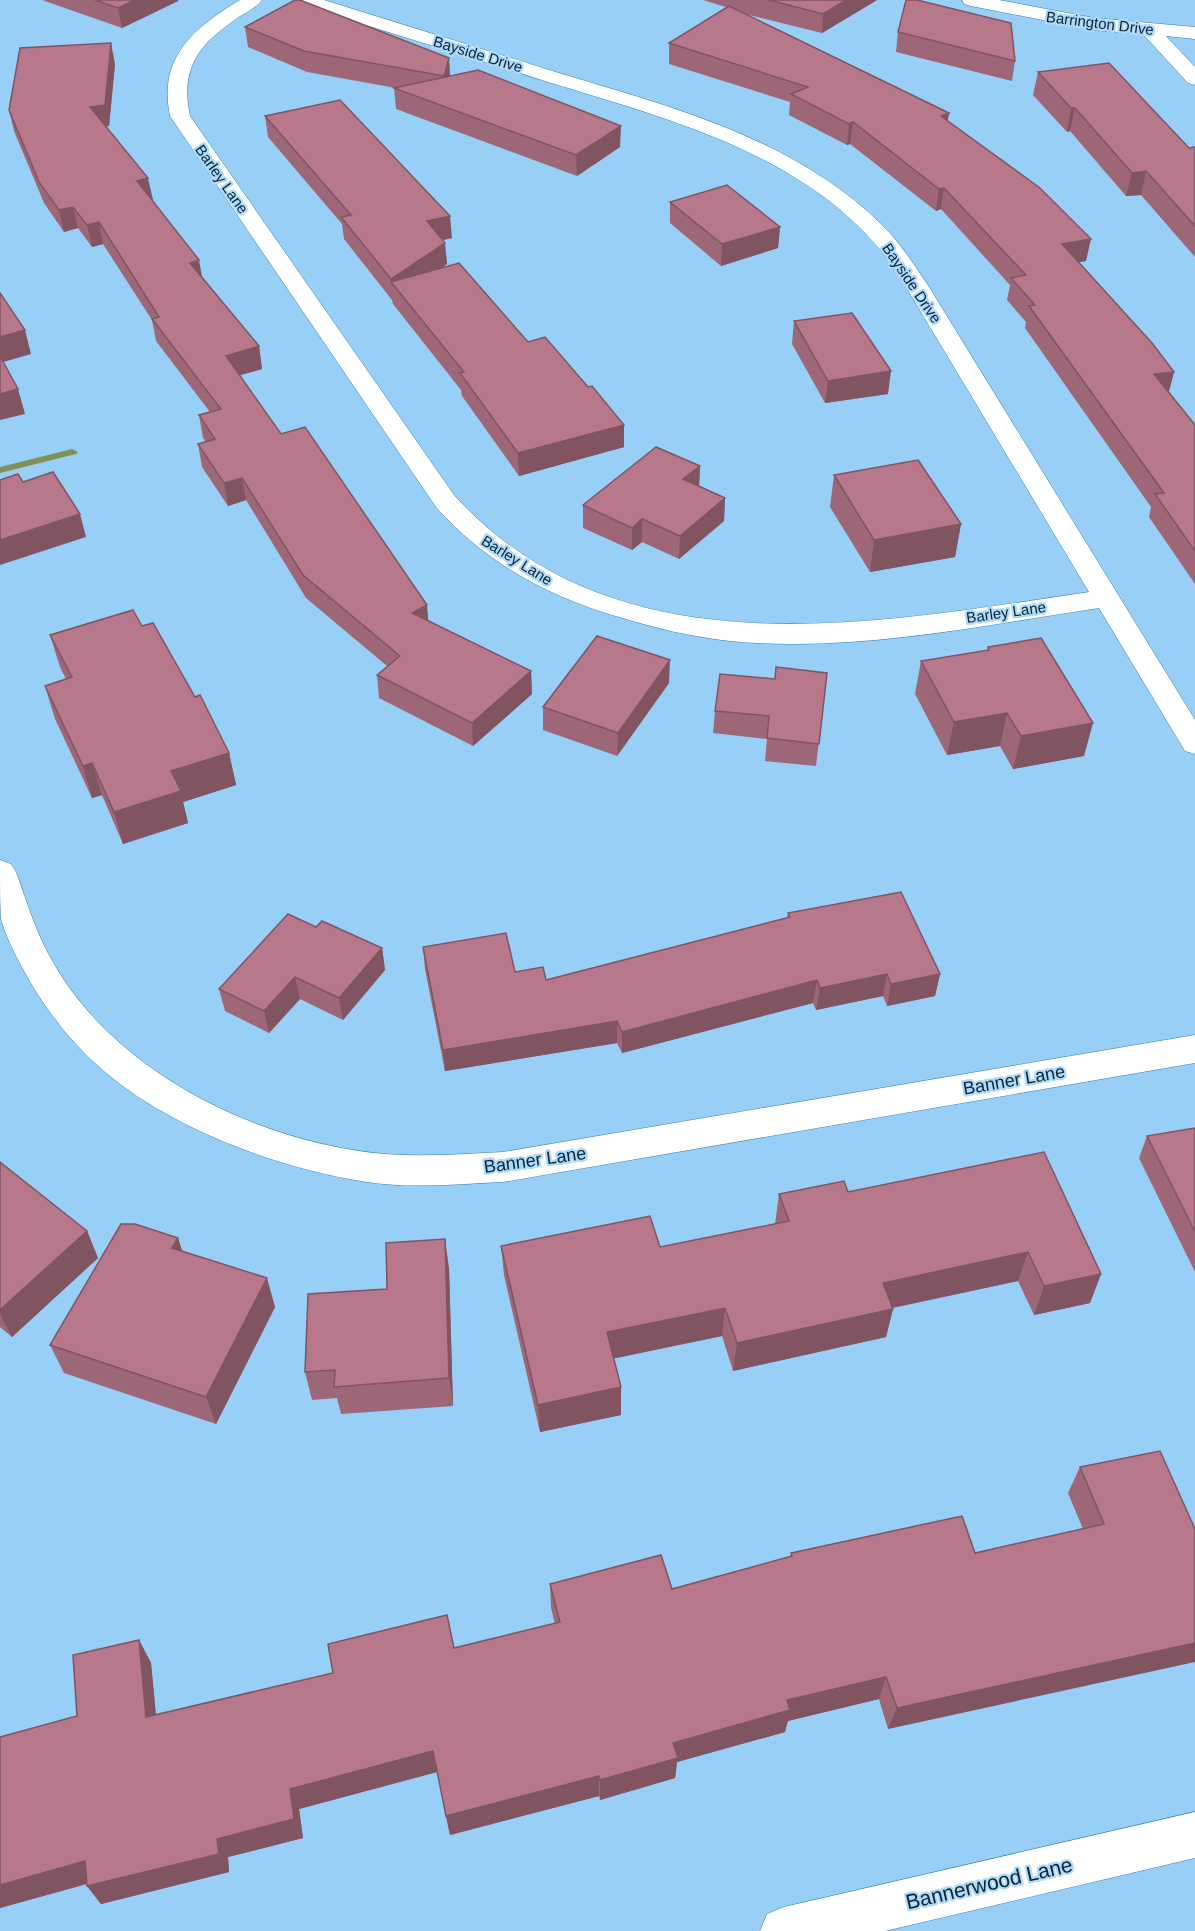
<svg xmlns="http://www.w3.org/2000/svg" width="1195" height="1931" font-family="Helvetica,sans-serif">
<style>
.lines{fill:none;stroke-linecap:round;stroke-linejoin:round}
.stream{fill:#819056;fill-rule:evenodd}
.minor-casing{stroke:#367eab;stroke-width:1}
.minor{fill:#fff;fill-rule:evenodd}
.wall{fill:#9d6778}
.shaded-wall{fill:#805461}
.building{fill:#b7788b;stroke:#805461;stroke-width:1.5}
.labels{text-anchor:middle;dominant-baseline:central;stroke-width:4.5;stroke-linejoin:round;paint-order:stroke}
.far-street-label{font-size:15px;fill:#052437;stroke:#b1daf8}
.street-label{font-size:18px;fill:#052437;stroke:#b1daf8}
.near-street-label{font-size:21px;fill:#052437;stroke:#b1daf8}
</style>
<rect width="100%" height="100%" fill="#97cff7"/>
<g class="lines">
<path class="stream" d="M 72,449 L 78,452 L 76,454 L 0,473 L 0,467 Z"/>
<g class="minor-casing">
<g id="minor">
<path d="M 240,0 L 262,0 C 256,8 244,13 236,19 C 198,45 180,69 190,116 L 454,495 C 618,676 877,623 1089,592 L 897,272 C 818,156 671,120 545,81 C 463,55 381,30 298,4 L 296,0 L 324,0 C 403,25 483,49 562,74 C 676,108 796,140 883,226 C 901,244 915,266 929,287 L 1195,720 L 1195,754 L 1185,751 L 1099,608 C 978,626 853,653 730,641 C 692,637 655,628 619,617 C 547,596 486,563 436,507 L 170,116 C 158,58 193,28 240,0 Z"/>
<path d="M 962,0 L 999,0 L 1094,18 L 1195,27 L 1195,39 L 1166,36 L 1195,67 L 1195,85 L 1188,83 L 1143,34 L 1094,30 L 971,6 L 964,4 Z"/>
<path d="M 0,860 L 11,864 L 16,872 C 27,903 37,936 54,964 C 118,1075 261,1143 385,1154 C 424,1157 464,1154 503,1152 L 1195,1035 L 1195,1063 L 503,1182 C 458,1184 412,1189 367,1182 C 280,1169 172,1129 105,1072 C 71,1043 44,1008 23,969 C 15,954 6,937 1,919 C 0,902 0,878 0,860 Z"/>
<path d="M 1195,1812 L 1195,1858 L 885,1931 L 760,1931 L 767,1914 L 784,1907 Z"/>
</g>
</g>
<use href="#minor" class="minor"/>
</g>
<g class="wall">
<path d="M 42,0 L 178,0 L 178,1 L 122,28 Z"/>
<path d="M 703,0 L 877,0 L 822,33 L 745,14 L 949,113 L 947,121 L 1086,261 L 1078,262 L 1174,372 L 1169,392 L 1195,425 L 1195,584 L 1149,517 L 1151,507 L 1025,328 L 1026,322 L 1007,300 L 1010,285 L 941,209 L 936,211 L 850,144 L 847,145 L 789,115 L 790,102 L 669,64 L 669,43 L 726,7 Z"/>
<path d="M 245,27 L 449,58 L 450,76 L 620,147 L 577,176 L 396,109 L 394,88 L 396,88 L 307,72 L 248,47 Z"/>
<path d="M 898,32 L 1015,61 L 1012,81 L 896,52 Z"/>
<path d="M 115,64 L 109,126 L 106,126 L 153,200 L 152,200 L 202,277 L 259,346 L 262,369 L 240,375 L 281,434 L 428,620 L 531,671 L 532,694 L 473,746 L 379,698 L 377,675 L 387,666 L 306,598 L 246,500 L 228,506 L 202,467 L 198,444 L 206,442 L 203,438 L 199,415 L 210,412 L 156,341 L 152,320 L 103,244 L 92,247 L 78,228 L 64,232 L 44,203 L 14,131 L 9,110 Z"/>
<path d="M 1038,72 L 1189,148 L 1195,147 L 1195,257 L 1141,195 L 1126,196 L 1070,131 L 1067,132 L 1033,95 Z"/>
<path d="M 265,116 L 452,238 L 443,240 L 447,264 L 442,268 L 528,342 L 588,387 L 624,425 L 624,447 L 519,476 L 462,396 L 461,390 L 393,304 L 392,300 L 344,239 L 342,224 L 268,137 Z"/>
<path d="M 670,202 L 780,227 L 778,248 L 721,266 L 670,223 Z"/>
<path d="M 794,321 L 888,394 L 825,403 L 792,344 Z"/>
<path d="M 700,466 L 699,486 L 725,498 L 724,521 L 679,559 L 642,542 L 632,550 L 583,528 L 583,505 Z"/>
<path d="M 834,475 L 961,524 L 955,557 L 870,572 L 830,507 Z"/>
<path d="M 142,626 L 195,697 L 229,753 L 236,785 L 183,802 L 188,823 L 123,844 L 102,795 L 92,798 L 55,719 L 45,686 L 66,679 L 60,667 L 50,635 Z"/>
<path d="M 988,647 L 1084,756 L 1013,769 L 1000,746 L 947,755 L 915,694 L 921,661 L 987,650 Z"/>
<path d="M 827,673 L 816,766 L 765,761 L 767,739 L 713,733 L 715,711 L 775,679 Z"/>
<path d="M 669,683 L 617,756 L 543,730 L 543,707 Z"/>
<path d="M 788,913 L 940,974 L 935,996 L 887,1006 L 883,996 L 816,1010 L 813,1003 L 622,1053 L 617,1043 L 445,1071 L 425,969 L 423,947 L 546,980 L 787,918 Z"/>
<path d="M 316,927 L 382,948 L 385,970 L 343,1020 L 300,999 L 269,1033 L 225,1011 L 219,989 Z"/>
<path d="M 1195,1128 L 1195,1272 L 1139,1158 L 1147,1136 Z"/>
<path d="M 0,1162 L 87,1231 L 98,1258 L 12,1337 L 0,1327 Z"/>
<path d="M 848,1192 L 1101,1274 L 1090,1303 L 1034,1315 L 1018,1281 L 893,1308 L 886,1337 L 733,1371 L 722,1336 L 614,1358 L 621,1387 L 621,1415 L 540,1432 L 504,1275 L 501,1246 L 660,1247 L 775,1224 L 779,1194 Z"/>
<path d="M 178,1238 L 182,1251 L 275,1307 L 216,1424 L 64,1373 L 50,1345 Z"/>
<path d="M 449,1268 L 453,1406 L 341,1414 L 337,1398 L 312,1400 L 305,1372 L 387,1289 Z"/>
<path d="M 1080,1467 L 1195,1529 L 888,1729 L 879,1699 L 787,1721 L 785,1732 L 677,1762 L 675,1778 L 600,1800 L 599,1796 L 450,1835 L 437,1772 L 299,1809 L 303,1838 L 228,1857 L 229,1872 L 101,1904 L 87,1886 L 87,1884 L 0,1908 L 0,1737 L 77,1716 L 139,1640 L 151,1663 L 156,1715 L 454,1648 L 555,1624 L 551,1608 L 550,1584 L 672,1589 L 790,1557 L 791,1553 L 975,1553 L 1083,1529 L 1068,1493 Z"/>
</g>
<g class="shaded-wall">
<path d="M 135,0 L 178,0 L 178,1 L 122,28 L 118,8 Z"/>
<path d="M 846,0 L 877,0 L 822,33 L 823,14 Z"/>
<path d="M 111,43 L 115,64 L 109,126 L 95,128 L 90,107 Z"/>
<path d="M 449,58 L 450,79 L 445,96 L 444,76 Z"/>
<path d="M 1071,108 L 1075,108 L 1070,131 L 1067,132 Z"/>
<path d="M 949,113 L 946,134 L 941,116 Z"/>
<path d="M 853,122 L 850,144 L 847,145 L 849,124 Z"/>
<path d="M 621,126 L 620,147 L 577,176 L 576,155 Z"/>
<path d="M 1146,171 L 1141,195 L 1126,196 L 1132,173 Z"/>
<path d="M 148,178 L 153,200 L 141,203 L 137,181 Z"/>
<path d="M 944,188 L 941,209 L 936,211 L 939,189 Z"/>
<path d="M 73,207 L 78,228 L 64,232 L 59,210 Z"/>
<path d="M 450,216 L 452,238 L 429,243 L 427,221 Z"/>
<path d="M 99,222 L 103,244 L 92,247 L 87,225 Z"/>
<path d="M 780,227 L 778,248 L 721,266 L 722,244 Z"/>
<path d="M 1091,239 L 1086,261 L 1057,266 L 1062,244 Z"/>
<path d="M 445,243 L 447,264 L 401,295 L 391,283 L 391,279 Z"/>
<path d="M 199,260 L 203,282 L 190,263 Z"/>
<path d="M 25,330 L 31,354 L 0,363 L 0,337 Z"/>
<path d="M 259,346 L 262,369 L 230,378 L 226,356 Z"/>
<path d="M 891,371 L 888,394 L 825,403 L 828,381 Z"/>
<path d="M 1174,372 L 1168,394 L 1154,374 Z"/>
<path d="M 18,389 L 25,414 L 0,420 L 0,394 Z"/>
<path d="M 624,425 L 624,447 L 519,476 L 518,453 Z"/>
<path d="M 700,466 L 699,488 L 683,479 Z"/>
<path d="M 242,478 L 246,500 L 228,506 L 224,483 Z"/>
<path d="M 725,498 L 724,521 L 679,559 L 680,536 Z"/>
<path d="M 80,514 L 86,537 L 0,565 L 0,540 Z"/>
<path d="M 642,519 L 642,542 L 632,550 L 632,528 Z"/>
<path d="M 961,524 L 955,557 L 870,572 L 874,540 Z"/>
<path d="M 427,605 L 429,628 L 412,613 Z"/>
<path d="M 670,660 L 669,683 L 617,756 L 618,733 Z"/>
<path d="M 531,671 L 532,694 L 473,746 L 472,723 Z"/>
<path d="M 1007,713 L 1000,746 L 947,755 L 954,722 Z"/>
<path d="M 1093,723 L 1084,756 L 1013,769 L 1021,736 Z"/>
<path d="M 229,753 L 236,785 L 183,802 L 188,823 L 123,844 L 114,812 L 171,771 Z"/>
<path d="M 92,763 L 102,795 L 92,798 L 83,766 Z"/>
<path d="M 382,948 L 385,970 L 343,1020 L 339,998 Z"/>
<path d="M 887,974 L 883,996 L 816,1010 L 820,988 Z"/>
<path d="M 940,974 L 935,996 L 887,1006 L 891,984 Z"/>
<path d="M 295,977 L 300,999 L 269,1033 L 264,1011 Z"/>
<path d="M 817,980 L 813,1003 L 622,1053 L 622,1032 Z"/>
<path d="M 617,1021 L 617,1043 L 445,1071 L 443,1050 Z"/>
<path d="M 87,1231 L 98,1258 L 12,1337 L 0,1314 L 0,1310 Z"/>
<path d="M 178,1238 L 187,1267 L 172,1248 Z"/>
<path d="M 445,1239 L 449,1268 L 453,1406 L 449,1378 Z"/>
<path d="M 1028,1252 L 1018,1281 L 876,1311 L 883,1283 Z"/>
<path d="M 1101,1274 L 1090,1303 L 1034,1315 L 1044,1286 Z"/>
<path d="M 267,1278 L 275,1307 L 216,1424 L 206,1397 Z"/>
<path d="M 725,1308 L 722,1336 L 607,1360 L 607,1332 Z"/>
<path d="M 893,1309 L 886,1337 L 733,1371 L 737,1343 Z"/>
<path d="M 621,1387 L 621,1415 L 540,1432 L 538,1405 Z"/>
<path d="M 139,1640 L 151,1663 L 158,1739 L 146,1717 Z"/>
<path d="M 1195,1643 L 1195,1662 L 888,1729 L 897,1708 Z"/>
<path d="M 886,1677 L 879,1699 L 788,1721 L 785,1732 L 677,1762 L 675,1778 L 600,1800 L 600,1780 L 673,1743 L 787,1700 Z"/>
<path d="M 433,1751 L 437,1772 L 299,1809 L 303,1838 L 228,1857 L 229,1872 L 101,1904 L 87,1886 L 290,1789 Z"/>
<path d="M 599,1776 L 599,1796 L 450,1835 L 446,1816 Z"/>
<path d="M 85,1861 L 100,1880 L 0,1908 L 0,1885 Z"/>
</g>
<g class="building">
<path d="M 95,0 L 135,0 L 118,8 Z"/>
<path d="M 295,0 L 300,0 L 449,58 L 444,76 L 304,51 L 245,27 Z"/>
<path d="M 769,0 L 846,0 L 823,14 Z"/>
<path d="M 906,0 L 917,0 L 1011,23 L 1015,61 L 898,32 Z"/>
<path d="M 729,6 L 949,113 L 941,116 L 1040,188 L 1091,239 L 1062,244 L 1152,343 L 1174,372 L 1154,374 L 1195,425 L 1195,551 L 1155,494 L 1164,493 L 1029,306 L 1035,305 L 1011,278 L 1026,275 L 944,188 L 939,189 L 853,122 L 849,124 L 791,94 L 808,87 L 669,43 Z"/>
<path d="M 111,43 L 105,105 L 90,107 L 148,178 L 137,181 L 199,260 L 190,263 L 259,346 L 226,356 L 281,434 L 305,427 L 427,605 L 412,613 L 531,671 L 472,723 L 377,675 L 400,656 L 303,575 L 242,478 L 224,483 L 198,444 L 215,439 L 199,415 L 221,409 L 152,319 L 159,317 L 99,222 L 87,225 L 73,207 L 59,210 L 39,182 L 9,110 L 20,48 Z"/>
<path d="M 1109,63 L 1189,148 L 1195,147 L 1195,226 L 1146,171 L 1132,173 L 1075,108 L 1071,108 L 1038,72 Z"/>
<path d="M 478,70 L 621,126 L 576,155 L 394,88 Z"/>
<path d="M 340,100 L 450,216 L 427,221 L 445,243 L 391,279 L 341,217 L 351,215 L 265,116 Z"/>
<path d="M 727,185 L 780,227 L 722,244 L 670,202 Z"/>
<path d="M 459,263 L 528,342 L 545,337 L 588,387 L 592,386 L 624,425 L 518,453 L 460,373 L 464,372 L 391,282 Z"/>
<path d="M 0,293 L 25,330 L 0,337 Z"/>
<path d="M 852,313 L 891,371 L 828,381 L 794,321 Z"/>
<path d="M 0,356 L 18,389 L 0,394 Z"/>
<path d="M 656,447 L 700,466 L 683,479 L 725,498 L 680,536 L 642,519 L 632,528 L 583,505 Z"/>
<path d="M 918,460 L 961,524 L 874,540 L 834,475 Z"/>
<path d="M 53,472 L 80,514 L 0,540 L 0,480 L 18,474 L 23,482 Z"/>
<path d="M 133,610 L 142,626 L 153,623 L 195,697 L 200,695 L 229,753 L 171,771 L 181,791 L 114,812 L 92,763 L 83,766 L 45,686 L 72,677 L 50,635 Z"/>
<path d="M 597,636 L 670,660 L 618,733 L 543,707 Z"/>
<path d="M 1041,638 L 1093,723 L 1021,736 L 1007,713 L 954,722 L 921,661 L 989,650 L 988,647 Z"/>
<path d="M 776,667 L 827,673 L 819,744 L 767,738 L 769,716 L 715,711 L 720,674 L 775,679 Z"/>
<path d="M 901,892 L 940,974 L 891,984 L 887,974 L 820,988 L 817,980 L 622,1032 L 617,1021 L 443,1050 L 423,947 L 506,933 L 515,972 L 543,967 L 546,980 L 790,917 L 788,913 Z"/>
<path d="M 288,914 L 316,927 L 322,921 L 382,948 L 339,998 L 295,977 L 264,1011 L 219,989 Z"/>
<path d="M 1195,1128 L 1195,1232 L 1147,1136 Z"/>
<path d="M 1044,1152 L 1101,1274 L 1044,1286 L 1028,1252 L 883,1283 L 893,1309 L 737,1343 L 725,1308 L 607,1332 L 621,1387 L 538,1405 L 501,1246 L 650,1216 L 660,1247 L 789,1221 L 779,1194 L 844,1181 L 848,1192 Z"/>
<path d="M 0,1162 L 87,1231 L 0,1310 Z"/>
<path d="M 121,1224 L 135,1224 L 178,1238 L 172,1248 L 267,1278 L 206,1397 L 50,1345 Z"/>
<path d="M 445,1239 L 449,1378 L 334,1387 L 335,1370 L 305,1372 L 308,1294 L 387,1289 L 386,1243 Z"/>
<path d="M 1160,1451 L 1195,1529 L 1195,1643 L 897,1708 L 886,1677 L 787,1700 L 790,1710 L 673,1743 L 678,1758 L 600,1780 L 599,1776 L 446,1816 L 433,1751 L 290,1789 L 294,1819 L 217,1839 L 219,1854 L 87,1886 L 85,1861 L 0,1885 L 0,1737 L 77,1716 L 73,1655 L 139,1640 L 146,1717 L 333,1673 L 328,1644 L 447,1615 L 454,1648 L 560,1622 L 550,1584 L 661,1555 L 672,1589 L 792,1556 L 791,1553 L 962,1516 L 975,1553 L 1104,1524 L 1080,1467 Z"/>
</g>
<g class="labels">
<g class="far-street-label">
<text transform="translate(1100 23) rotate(7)">Barrington Drive</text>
<text transform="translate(478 54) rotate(17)">Bayside Drive</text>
<text transform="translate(222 179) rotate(55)">Barley Lane</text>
<text transform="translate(912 283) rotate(56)">Bayside Drive</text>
<text transform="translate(517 560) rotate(32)">Barley Lane</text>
<text transform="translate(1006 612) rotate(-8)">Barley Lane</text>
</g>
<g class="street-label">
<text transform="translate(1014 1080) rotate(-10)">Banner Lane</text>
<text transform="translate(535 1160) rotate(-8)">Banner Lane</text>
</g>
<g class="near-street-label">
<text transform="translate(989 1883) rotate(-13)">Bannerwood Lane</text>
</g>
</g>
</svg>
